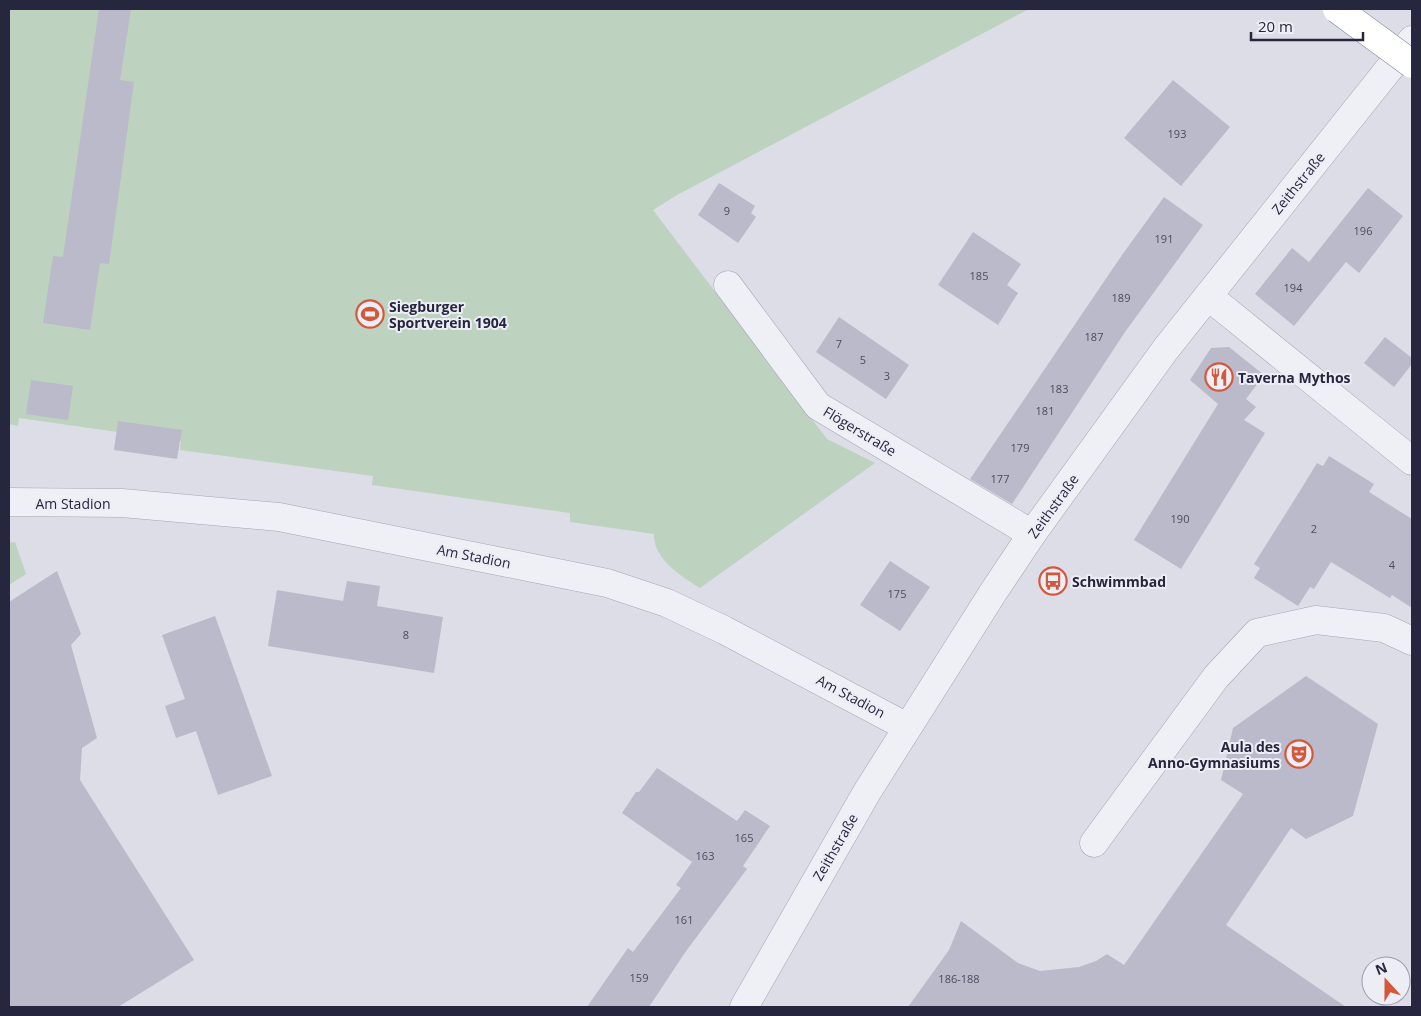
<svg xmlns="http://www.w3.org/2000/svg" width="1421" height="1016" font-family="'Open Sans',sans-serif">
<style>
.green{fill:#bdd2bf}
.building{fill:#babaca}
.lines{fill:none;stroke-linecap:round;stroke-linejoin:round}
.minor-casing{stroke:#a5a6b4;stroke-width:29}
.minor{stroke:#efeff6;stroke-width:28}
.highway-bridge-casing{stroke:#83859e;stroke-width:29;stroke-linecap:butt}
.highway-bridge{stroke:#fff;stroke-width:28}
.labels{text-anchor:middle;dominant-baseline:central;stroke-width:4;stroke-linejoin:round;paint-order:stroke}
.number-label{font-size:11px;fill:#4b4b61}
.street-label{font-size:14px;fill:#26263e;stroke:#ecedf5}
.poi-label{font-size:14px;font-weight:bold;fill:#26263e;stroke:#ecedf5;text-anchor:start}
</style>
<rect width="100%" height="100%" fill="#dcdde7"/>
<g class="green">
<path d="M 9,9 L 1029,9 L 677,195 L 653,210 L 827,439 L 875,463 L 700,588 C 681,576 653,559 654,534 L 570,522 L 570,513 L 372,485 L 373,476 L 180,450 L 181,441 L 19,418 L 18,426 L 9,424 Z"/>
<path d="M 15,542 L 26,574 L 9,585 L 9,543 Z"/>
</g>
<g class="building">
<path d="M 99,9 L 131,9 L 120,80 L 134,82 L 109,264 L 100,263 L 90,330 L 43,323 L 53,256 L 63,257 Z"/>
<path d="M 1173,80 L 1230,127 L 1181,186 L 1124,138 Z"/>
<path d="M 719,183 L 755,206 L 751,213 L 756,217 L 738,243 L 698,215 Z"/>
<path d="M 1368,188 L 1403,216 L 1359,273 L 1346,262 L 1294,326 L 1255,294 L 1292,248 L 1309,262 Z"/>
<path d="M 1164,197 L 1203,225 L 1125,332 L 1012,504 L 970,479 L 1122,255 Z"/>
<path d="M 973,232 L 1021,264 L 1007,285 L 1018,293 L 998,325 L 938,285 Z"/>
<path d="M 839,317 L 909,365 L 886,399 L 816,352 Z"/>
<path d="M 1385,337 L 1412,358 L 1412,364 L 1394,387 L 1364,363 Z"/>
<path d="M 1229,347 L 1264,375 L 1246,399 L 1256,407 L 1244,420 L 1265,433 L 1181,569 L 1134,540 L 1218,404 L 1190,380 L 1211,348 Z"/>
<path d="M 31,380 L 73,386 L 68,420 L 26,414 Z"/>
<path d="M 118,421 L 182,430 L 177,459 L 114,450 Z"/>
<path d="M 1329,456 L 1374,484 L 1369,492 L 1412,519 L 1412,608 L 1392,595 L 1390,598 L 1331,562 L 1314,589 L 1310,587 L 1298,606 L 1254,578 L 1260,568 L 1254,564 L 1298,494 L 1317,463 L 1323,466 Z"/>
<path d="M 890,561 L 930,587 L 900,631 L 860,605 Z"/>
<path d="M 57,571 L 81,634 L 71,645 L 97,738 L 82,748 L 80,780 L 194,960 L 118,1007 L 9,1007 L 9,602 Z"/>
<path d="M 347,581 L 380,586 L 377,606 L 443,617 L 434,673 L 268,646 L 277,590 L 343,601 Z"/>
<path d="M 215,616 L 272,776 L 218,795 L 196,731 L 176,738 L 165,706 L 185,699 L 162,635 Z"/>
<path d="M 1306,676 L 1378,724 L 1353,816 L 1306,839 L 1291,828 L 1226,925 L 1346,1007 L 908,1007 L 949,950 L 961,921 L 1018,963 L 1040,971 L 1079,967 L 1096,961 L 1107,954 L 1124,965 L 1243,794 L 1221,780 L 1233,728 Z"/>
<path d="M 657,768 L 737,821 L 745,810 L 770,826 L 743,866 L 747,869 L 684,954 L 649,1007 L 587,1007 L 628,948 L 633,952 L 681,888 L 676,885 L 692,862 L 622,813 L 636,792 L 639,792 Z"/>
</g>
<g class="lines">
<g class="minor-casing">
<g id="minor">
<path d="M 728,285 L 818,406 L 1032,534"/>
<path d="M 1208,296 L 1412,461"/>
<path d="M 9,502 L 122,503 L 279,517 L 607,583 L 667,603 L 724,630 L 907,727"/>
<path d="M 1094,843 L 1216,677 L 1257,633 L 1316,620 L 1384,628 L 1412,641"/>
<path d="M 744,1007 L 867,792 L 994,591 L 1032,534 L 1165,350 L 1412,40"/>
</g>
</g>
<use href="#minor" class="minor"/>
<g class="highway-bridge-casing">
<path id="highway-bridge" d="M 1337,9 L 1412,64"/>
</g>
<use href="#highway-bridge" class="highway-bridge"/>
</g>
<defs>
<g id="stadium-ring" transform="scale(1.4375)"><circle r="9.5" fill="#ecedf5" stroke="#d4573a" stroke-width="1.5"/><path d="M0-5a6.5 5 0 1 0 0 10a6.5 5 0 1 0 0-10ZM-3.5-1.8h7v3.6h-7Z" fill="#d4573a"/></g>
<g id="restaurant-ring" transform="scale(1.4375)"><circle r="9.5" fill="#ecedf5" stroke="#d4573a" stroke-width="1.5"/><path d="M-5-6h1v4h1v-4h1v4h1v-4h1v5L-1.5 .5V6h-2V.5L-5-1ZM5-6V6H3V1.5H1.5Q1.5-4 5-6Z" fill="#d4573a"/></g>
<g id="bus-ring" transform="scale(1.4375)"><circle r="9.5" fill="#ecedf5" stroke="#d4573a" stroke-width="1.5"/><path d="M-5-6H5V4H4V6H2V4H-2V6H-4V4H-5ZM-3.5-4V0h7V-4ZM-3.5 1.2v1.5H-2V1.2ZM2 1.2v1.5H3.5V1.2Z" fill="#d4573a"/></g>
<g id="theatre-ring" transform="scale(1.4375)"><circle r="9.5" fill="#ecedf5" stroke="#d4573a" stroke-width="1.5"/><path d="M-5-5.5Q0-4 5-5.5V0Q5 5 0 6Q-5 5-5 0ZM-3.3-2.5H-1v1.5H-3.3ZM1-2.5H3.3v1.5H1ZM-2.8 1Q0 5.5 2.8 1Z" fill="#d4573a"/></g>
</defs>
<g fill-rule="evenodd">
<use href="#stadium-ring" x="370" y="314"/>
<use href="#restaurant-ring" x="1219" y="377"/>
<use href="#bus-ring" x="1053" y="581"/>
<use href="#theatre-ring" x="1299" y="754"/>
</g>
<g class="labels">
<g class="number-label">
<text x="1177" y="133">193</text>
<text x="727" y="210">9</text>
<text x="1363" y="230">196</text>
<text x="1164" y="238">191</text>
<text x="979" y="275">185</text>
<text x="1293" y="287">194</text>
<text x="1121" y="297">189</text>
<text x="1094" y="336">187</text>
<text x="839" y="343">7</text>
<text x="863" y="359">5</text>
<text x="887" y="375">3</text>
<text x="1059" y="388">183</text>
<text x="1045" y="410">181</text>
<text x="1020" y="447">179</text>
<text x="1000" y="478">177</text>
<text x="1180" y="518">190</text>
<text x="1314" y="528">2</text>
<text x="1392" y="564">4</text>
<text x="897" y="593">175</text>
<text x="406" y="634">8</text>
<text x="744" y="837">165</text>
<text x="705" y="855">163</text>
<text x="684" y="919">161</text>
<text x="639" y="977">159</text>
<text x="959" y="978">186-188</text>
</g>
<g class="street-label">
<text transform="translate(1298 183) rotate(-51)">Zeithstraße</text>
<text transform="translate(860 431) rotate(31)">Flögerstraße</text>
<text x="73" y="503">Am Stadion</text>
<text transform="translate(1053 506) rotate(-54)">Zeithstraße</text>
<text transform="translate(474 556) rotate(11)">Am Stadion</text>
<text transform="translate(851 696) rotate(28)">Am Stadion</text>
<text transform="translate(835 847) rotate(-60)">Zeithstraße</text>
</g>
<g class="poi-label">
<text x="389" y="306">Siegburger<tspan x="389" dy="16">Sportverein 1904</tspan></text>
<text x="1238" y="377">Taverna Mythos</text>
<text x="1072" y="581">Schwimmbad</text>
<text x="1280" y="746" text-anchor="end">Aula des<tspan x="1280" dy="16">Anno-Gymnasiums</tspan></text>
</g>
</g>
<rect width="1421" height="1016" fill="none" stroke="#26263e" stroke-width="20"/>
<g transform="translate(1386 981) rotate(339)"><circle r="24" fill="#ecedf5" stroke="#9d9dac"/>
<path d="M0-4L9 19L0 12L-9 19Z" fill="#d4573a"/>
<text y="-8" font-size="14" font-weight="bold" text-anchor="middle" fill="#26263e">N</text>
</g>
<path d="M1251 32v8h112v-8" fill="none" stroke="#26263e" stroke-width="2.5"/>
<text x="1258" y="32" font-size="15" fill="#26263e" stroke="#ecedf5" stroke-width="4" paint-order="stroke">20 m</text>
</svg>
